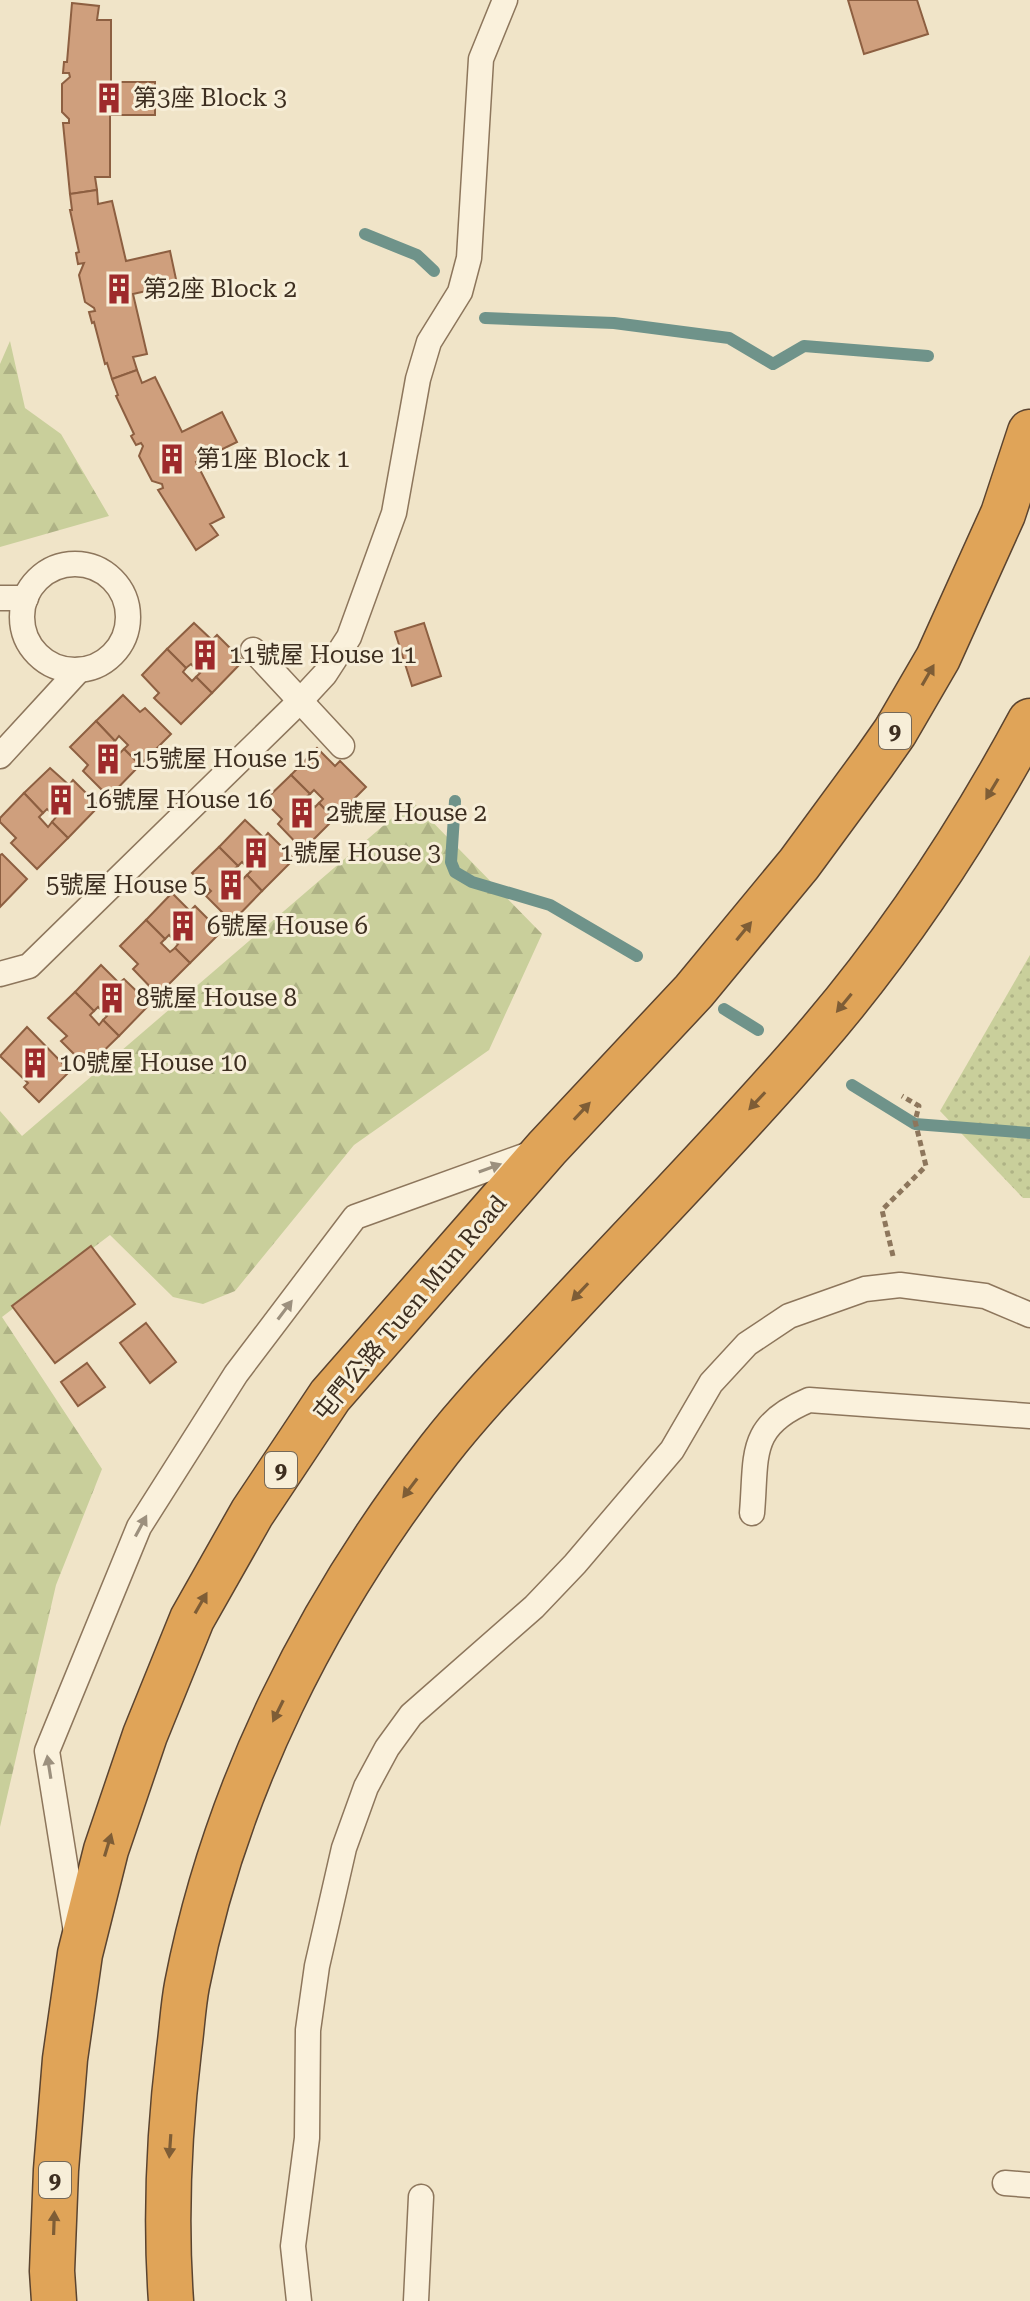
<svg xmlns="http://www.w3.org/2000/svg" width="1030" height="2301" font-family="'Roboto Serif','Noto Sans TC',serif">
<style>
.grass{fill:url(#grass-dots)}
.forest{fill:url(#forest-firs)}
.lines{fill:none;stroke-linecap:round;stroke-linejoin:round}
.stream{stroke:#6f938a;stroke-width:12}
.building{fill:#cf9f7d;stroke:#8d5f41;stroke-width:2}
.service-casing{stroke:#8d765c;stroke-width:27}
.motorway-casing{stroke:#5b4430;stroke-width:47}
.path{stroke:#8d765c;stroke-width:5;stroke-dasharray:6 4;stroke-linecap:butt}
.service{stroke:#faf1dc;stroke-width:24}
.motorway{stroke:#e0a458;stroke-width:44}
.oneway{fill:#7e5d36}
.oneway2{fill:#9c907e}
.labels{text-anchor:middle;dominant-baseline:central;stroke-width:6;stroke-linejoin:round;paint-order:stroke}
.shield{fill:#f7eed8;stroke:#756857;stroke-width:2}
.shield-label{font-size:22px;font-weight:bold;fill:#3d2e20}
.poi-label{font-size:24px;fill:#3d2e20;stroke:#f7eed8;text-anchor:start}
.street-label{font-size:24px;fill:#3d2e20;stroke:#f7eed8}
</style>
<defs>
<pattern id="grass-dots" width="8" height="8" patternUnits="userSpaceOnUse" patternTransform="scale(2)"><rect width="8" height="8" fill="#c9cf9b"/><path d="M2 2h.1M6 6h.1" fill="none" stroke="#aeb285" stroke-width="1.8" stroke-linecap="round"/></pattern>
<pattern id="forest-firs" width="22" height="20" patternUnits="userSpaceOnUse" patternTransform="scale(2)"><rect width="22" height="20" fill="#c9cf9b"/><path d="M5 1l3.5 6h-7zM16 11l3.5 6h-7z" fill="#aeb285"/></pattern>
</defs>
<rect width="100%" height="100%" fill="#f0e4c8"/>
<path class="grass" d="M 1030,955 L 1030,1198 L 1023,1198 L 940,1111 Z"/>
<g class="forest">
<path d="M 10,341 L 25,408 L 61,434 L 109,516 L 0,547 L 0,364 Z"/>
<path d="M 412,801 L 542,934 L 489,1050 L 354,1145 L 235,1291 L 203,1304 L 173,1297 L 110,1235 L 2,1317 L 102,1469 L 56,1585 L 0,1827 L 0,1111 L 22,1136 Z"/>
</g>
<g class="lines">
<g class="stream">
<path d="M 365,234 L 417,255 L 434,271"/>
<path d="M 485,318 L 614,323 L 729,338 L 773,364 L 804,346 L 928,356"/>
<path d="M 455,801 L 451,862 L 455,872 L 472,882 L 550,905 L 637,956"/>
<path d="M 724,1009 L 758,1030"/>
<path d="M 852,1085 L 915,1124 L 1030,1133"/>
</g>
</g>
<g class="building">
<path d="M 848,0 L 917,0 L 928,34 L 864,54 Z"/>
<path d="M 72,3 L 99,6 L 97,20 L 111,20 L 111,82 L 155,82 L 155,115 L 110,115 L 110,177 L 95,177 L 97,190 L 70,194 L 63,123 L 69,123 L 69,119 L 62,112 L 62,84 L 70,77 L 69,73 L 63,73 L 64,62 L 67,62 Z"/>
<path d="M 97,190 L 98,204 L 112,201 L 126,261 L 170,251 L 177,284 L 133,294 L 147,354 L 133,357 L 137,370 L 112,379 L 107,363 L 105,364 L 94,322 L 92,323 L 89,312 L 95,311 L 94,308 L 85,302 L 79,275 L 84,263 L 78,264 L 76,253 L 79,252 L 70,210 L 72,210 L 70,194 Z"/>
<path d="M 137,370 L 142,383 L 155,377 L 182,432 L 222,412 L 237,442 L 196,462 L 224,517 L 210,524 L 218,535 L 196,550 L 158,490 L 163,488 L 162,484 L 152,481 L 139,456 L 143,446 L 141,443 L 136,445 L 131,436 L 134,434 L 116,396 L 118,395 L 112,379 Z"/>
<path d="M 194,623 L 212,640 L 217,635 L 243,661 L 212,693 L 196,677 L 200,673 L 191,664 L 186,668 L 167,649 Z"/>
<path d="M 424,623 L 441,676 L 412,686 L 395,632 Z"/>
<path d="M 167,649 L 186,668 L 183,672 L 192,681 L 196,677 L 212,693 L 181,724 L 154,698 L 159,693 L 142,675 Z"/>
<path d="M 123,695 L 140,712 L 145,708 L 171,734 L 140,765 L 124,749 L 128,745 L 119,736 L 115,741 L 96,721 Z"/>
<path d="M 96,721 L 115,741 L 111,745 L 120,753 L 124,749 L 140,765 L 109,797 L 83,771 L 88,765 L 70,747 Z"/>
<path d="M 317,748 L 335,766 L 340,761 L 366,787 L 334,819 L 319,803 L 323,799 L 314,790 L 310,794 L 291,775 Z"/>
<path d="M 50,768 L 69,785 L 73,780 L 99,806 L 68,838 L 52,822 L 56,817 L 47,809 L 43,813 L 24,793 Z"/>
<path d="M 291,775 L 310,794 L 305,798 L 315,807 L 319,803 L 334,819 L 303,850 L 278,824 L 282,819 L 264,801 Z"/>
<path d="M 24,793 L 43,813 L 39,817 L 48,827 L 52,822 L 68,838 L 37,869 L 11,843 L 16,838 L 0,822 L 0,818 Z"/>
<path d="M 245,820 L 264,838 L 268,833 L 294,859 L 262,891 L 247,875 L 251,871 L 242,862 L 238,866 L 219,847 Z"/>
<path d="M 219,847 L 238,866 L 233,870 L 243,879 L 247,875 L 262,891 L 232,922 L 206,896 L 211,891 L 192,873 Z"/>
<path d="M 2,854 L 27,879 L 0,907 L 0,855 Z"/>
<path d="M 172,893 L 190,911 L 195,906 L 221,932 L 190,963 L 175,948 L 178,944 L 169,935 L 165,939 L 146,920 Z"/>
<path d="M 146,920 L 165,939 L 161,943 L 170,952 L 175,948 L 190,963 L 158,995 L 133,969 L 138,964 L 120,946 Z"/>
<path d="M 101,965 L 119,983 L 124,979 L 150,1004 L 119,1036 L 103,1020 L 107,1016 L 98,1007 L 94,1011 L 75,992 Z"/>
<path d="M 75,992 L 94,1011 L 90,1015 L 99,1025 L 103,1020 L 119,1036 L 87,1067 L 61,1041 L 67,1036 L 48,1018 Z"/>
<path d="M 27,1027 L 70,1071 L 39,1102 L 24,1087 L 28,1083 L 0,1056 Z"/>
<path d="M 91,1246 L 135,1304 L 55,1363 L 12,1306 Z"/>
<path d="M 146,1323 L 176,1362 L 150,1383 L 120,1343 Z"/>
<path d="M 87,1363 L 105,1387 L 78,1406 L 61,1382 Z"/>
</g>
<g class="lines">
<g class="service-casing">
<g id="service">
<circle cx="75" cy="617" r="53"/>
<path d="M 0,598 L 26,598"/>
<path d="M 253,650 L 342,746"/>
<path d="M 0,756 L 79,670"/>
<path d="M 0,974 L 29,966 L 300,701 L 325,674 L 349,637 L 394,513 L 418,379 L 429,342 L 460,292 L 469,258 L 481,59 L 505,0"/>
<path d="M 752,1513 C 757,1455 747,1426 809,1400 L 1030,1416"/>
<path d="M 76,1932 L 47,1751 L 139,1527 L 236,1374 L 355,1217 L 535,1152"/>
<path d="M 1005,2183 L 1030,2185"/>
<path d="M 299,2301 L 293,2246 L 307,2138 L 308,2030 L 317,1966 L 344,1848 L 366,1787 L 387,1748 L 411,1715 L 534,1607 L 575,1564 L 672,1450 L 711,1383 L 747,1344 L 789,1316 L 865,1289 L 900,1285 L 985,1296 L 1030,1315"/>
<path d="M 416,2301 L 421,2197"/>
</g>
</g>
<g class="motorway-casing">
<g id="motorway">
<path d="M 54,2301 L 52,2271 L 56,2170 L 65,2059 L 80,1954 L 106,1850 L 145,1735 L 192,1619 L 252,1513 L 330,1396 L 547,1148 L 694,991 L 799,864 L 874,762 L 895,732 L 938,658 L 1003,514 L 1030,432"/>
<path d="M 171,2301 C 165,2217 169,2133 179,2050 C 182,2028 183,2006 187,1985 C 225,1789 317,1607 439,1450 C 475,1404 517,1361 557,1318 C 641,1227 729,1138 810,1044 C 896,945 968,836 1030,721"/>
</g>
</g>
<path class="path" d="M 893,1256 L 882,1210 L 926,1166 L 915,1121 L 919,1106 L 902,1096"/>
<use href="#service" class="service"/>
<use href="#motorway" class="motorway"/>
</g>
<defs><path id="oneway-solid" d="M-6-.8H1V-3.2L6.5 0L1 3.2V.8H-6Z" transform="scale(2)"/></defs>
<g class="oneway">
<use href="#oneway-solid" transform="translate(928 675) rotate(-60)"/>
<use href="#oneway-solid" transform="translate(992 789) rotate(121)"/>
<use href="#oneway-solid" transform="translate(744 931) rotate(-51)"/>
<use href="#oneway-solid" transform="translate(844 1003) rotate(129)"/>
<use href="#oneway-solid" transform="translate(757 1101) rotate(133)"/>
<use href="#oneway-solid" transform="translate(582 1111) rotate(-47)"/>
<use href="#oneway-solid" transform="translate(580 1292) rotate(133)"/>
<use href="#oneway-solid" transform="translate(410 1488) rotate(127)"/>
<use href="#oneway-solid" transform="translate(201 1603) rotate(-60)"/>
<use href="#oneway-solid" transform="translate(278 1711) rotate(116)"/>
<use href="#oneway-solid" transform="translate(108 1845) rotate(-73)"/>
<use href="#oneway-solid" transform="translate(170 2146) rotate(94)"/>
<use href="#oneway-solid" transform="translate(54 2223) rotate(-88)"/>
</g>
<g class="oneway2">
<use href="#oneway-solid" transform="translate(490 1168) rotate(-20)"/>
<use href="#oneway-solid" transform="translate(285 1310) rotate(-53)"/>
<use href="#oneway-solid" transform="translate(141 1526) rotate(-62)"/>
<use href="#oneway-solid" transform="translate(49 1767) rotate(-99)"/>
</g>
<defs>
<g id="building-bare" transform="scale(2.4)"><path d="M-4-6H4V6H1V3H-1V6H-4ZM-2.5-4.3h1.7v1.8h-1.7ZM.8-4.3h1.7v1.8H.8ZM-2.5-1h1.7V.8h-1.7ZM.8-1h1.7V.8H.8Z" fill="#9e2a2b" stroke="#f7eed8" stroke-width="2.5" paint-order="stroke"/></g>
</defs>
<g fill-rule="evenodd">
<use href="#building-bare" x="109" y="98"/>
<use href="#building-bare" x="119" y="289"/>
<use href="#building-bare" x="172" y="459"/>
<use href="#building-bare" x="205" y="655"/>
<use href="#building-bare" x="108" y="759"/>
<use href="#building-bare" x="61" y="800"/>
<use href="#building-bare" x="302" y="813"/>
<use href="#building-bare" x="256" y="853"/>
<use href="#building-bare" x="231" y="885"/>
<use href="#building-bare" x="183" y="926"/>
<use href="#building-bare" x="112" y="998"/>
<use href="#building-bare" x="35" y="1063"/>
</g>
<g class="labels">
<g class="shield">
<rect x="879" y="713" width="32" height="36" rx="6"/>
<rect x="265" y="1452" width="32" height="36" rx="6"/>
<rect x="39" y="2162" width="32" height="36" rx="6"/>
</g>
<g class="shield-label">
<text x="895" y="731">9</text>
<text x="281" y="1470">9</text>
<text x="55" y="2180">9</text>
</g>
<g class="poi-label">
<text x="133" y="98">第3座 Block 3</text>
<text x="143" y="289">第2座 Block 2</text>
<text x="196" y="459">第1座 Block 1</text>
<text x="229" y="655">11號屋 House 11</text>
<text x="132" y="759">15號屋 House 15</text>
<text x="85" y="800">16號屋 House 16</text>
<text x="326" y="813">2號屋 House 2</text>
<text x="280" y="853">1號屋 House 3</text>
<text x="207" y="885" text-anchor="end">5號屋 House 5</text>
<text x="207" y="926">6號屋 House 6</text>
<text x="136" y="998">8號屋 House 8</text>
<text x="59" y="1063">10號屋 House 10</text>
</g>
<g class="street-label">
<text transform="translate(410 1308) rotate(-50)">屯門公路 Tuen Mun Road</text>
</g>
</g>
</svg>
